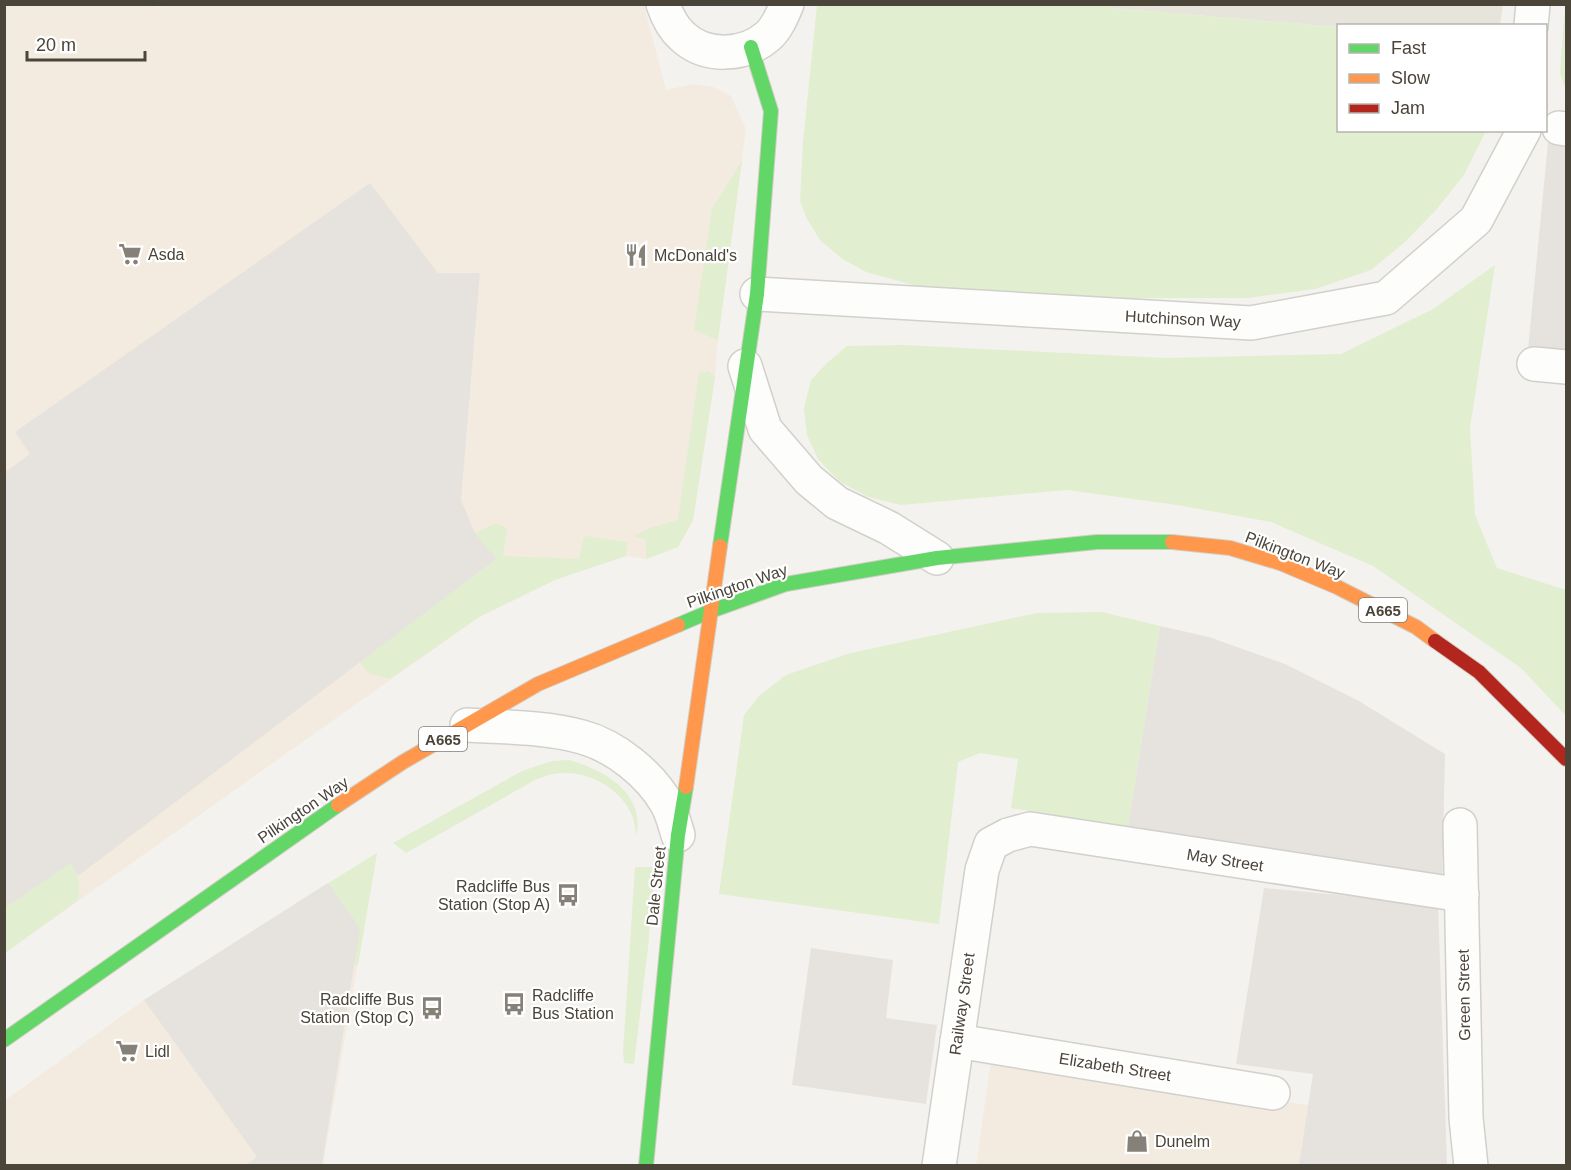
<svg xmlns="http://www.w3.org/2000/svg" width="1571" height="1170" font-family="Arial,sans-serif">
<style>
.residential{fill:#e7e4dc}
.commercial{fill:#f3ebdf}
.green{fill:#e1eecf}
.parking{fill:#e6e3df}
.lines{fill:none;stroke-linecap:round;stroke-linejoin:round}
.street-casing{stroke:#d2d0cb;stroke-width:36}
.fast-casing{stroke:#d3cfc5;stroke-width:16}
.slow-casing{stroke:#d3cfc5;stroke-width:16}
.jam-casing{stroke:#d3cfc5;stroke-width:16}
.street{stroke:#fdfdfc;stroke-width:33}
.fast{stroke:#63d668;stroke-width:14}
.slow{stroke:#ff974d;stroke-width:14}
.jam{stroke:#b3261e;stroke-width:14}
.labels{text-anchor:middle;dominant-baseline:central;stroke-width:4.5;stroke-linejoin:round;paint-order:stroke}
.shield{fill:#fff;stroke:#817c74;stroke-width:1.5}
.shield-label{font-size:15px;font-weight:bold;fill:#4b4439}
.poi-label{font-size:16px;fill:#4b4439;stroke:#fff;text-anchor:start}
.street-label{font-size:16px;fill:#4b4439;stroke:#fff}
</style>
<rect width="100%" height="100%" fill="#f4f2ee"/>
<path class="residential" d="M 1104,5 L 1503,5 L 1500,25 L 1338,27 L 1111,8 Z"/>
<g class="commercial">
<path d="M 146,4 L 160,7 L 165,4 L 644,5 L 666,90 L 692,84 L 713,87 L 731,96 L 746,129 L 718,340 L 715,377 L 693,520 L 678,547 L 646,559 L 626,556 L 555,579 L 479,617 L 5,953 L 5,5 Z"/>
<path d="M 377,853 L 323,1165 L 5,1165 L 4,1101 L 144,1000 Z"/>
<path d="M 991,1060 L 1321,1107 L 1313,1165 L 976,1166 Z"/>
</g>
<g class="green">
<path d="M 1104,4 L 1111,8 L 1338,27 L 1338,130 L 1486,131 L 1464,175 L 1436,210 L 1405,242 L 1371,270 L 1315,289 L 1247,298 L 961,298 L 866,272 L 841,258 L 820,240 L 807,219 L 800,201 L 803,142 L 817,5 Z"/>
<path d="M 1565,5 L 1566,5 L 1566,90 L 1560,73 Z"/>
<path d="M 742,161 L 718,340 L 694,330 L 712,209 Z"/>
<path d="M 1495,265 L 1470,428 L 1475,515 L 1497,568 L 1566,590 L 1566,716 L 1521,668 L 1373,566 L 1271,522 L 1177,505 L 1067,490 L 901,505 L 868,497 L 839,481 L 818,459 L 807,435 L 804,408 L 811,380 L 827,363 L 847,346 L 903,345 L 1165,358 L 1341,354 L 1433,309 Z"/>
<path d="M 709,371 L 715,377 L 693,520 L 678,547 L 646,559 L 646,540 L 634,536 L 650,528 L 678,520 L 699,373 Z"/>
<path d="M 496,523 L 507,528 L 503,556 L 579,559 L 584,536 L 627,542 L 626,556 L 555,580 L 479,617 L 390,679 L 368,673 L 359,661 L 495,560 L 475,533 Z"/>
<path d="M 1102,612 L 1160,626 L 1128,827 L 1011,808 L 1018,759 L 980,753 L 958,762 L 939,924 L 719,894 L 744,715 L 759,696 L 786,675 L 847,654 L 1037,613 Z"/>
<path d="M 569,760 C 597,768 631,784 637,816 C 638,822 637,830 637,836 C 635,830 635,823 633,818 C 622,787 584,768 553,774 C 547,775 541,778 535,780 L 406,853 L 393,843 L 522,771 L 552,761 Z"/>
<path d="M 377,853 L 358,965 L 328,961 L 296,903 Z"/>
<path d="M 71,863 C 78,875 81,885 78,900 L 5,953 L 5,908 Z"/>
<path d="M 635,867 L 655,867 L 648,948 L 634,1064 L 624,1063 L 623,1052 Z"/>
</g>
<g class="parking">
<path d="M 1548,142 L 1566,143 L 1566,354 L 1528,350 Z"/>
<path d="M 370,183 L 438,273 L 480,273 L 461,500 L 475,533 L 496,559 L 78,876 L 71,863 L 5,908 L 5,472 L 30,454 L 15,432 Z"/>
<path d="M 1160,626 L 1209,637 L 1285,664 L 1359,701 L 1445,754 L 1442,882 L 1128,827 Z"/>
<path d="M 328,883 L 360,928 L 322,1165 L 246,1165 L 257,1157 L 144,1000 Z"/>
<path d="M 1264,888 L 1438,904 L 1447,1165 L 1299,1165 L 1313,1074 L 1236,1064 Z"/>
<path d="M 811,948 L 893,960 L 886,1018 L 937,1025 L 926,1104 L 792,1085 Z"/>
</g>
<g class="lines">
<g class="street-casing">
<g id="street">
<path d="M 663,4 C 667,16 672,27 682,36 C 705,58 744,57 768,36 C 777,28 782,16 787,4"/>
<path d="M 1531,26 L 1533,4"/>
<path d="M 1559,128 L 1566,129"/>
<path d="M 757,294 L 1251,323 L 1386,298 L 1476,220 L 1524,130"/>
<path d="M 1534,364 L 1566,367"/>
<path d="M 745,366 L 765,429 L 809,480 L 837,503 L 889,528 L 937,558"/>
<path d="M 467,725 C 504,727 546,727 582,737 C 615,746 650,774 667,804 C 672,813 675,825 678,835"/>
<path d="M 1460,825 L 1466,1118 L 1471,1166"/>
<path d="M 957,1041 L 1273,1093"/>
<path d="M 939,1166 L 982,870 L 991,844 L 1008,835 L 1030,829 L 1462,895"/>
</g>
</g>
<g class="fast-casing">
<g id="fast">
<path d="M 720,546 L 757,294 L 771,111 L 751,47"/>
<path d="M 678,625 L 711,611 L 786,584 L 937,558 L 1097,542 L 1172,542"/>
<path d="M 4,1040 L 338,805"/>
<path d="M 646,1166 L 678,835 L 686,787"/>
</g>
</g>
<g class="slow-casing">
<g id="slow">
<path d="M 1172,542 L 1230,548 L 1280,563 L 1337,587 L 1416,627 L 1435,641"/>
<path d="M 686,787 L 720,546"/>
<path d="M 338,805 L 403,762 L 538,684 L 678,625"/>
</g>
</g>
<g class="jam-casing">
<path id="jam" d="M 1435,641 L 1479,672 L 1566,759"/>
</g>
<use href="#street" class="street"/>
<use href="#fast" class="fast"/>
<use href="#slow" class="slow"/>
<use href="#jam" class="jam"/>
</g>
<defs>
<g id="supermarket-bare" transform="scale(1.8)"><path d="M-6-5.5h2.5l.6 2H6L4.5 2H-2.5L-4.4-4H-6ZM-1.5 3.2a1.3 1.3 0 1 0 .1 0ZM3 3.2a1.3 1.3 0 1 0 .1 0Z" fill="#868178" stroke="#fff" stroke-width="2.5" paint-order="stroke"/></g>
<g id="restaurant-bare" transform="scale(1.8)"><path d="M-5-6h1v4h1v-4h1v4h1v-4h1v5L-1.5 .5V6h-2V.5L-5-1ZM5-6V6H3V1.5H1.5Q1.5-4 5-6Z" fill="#868178" stroke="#fff" stroke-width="2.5" paint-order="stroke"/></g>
<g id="bus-bare" transform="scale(1.8)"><path d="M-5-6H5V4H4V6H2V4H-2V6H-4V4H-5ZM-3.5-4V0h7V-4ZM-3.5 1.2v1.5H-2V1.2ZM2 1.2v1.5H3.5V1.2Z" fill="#868178" stroke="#fff" stroke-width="2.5" paint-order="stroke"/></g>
<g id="shop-bare" transform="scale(1.8)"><path d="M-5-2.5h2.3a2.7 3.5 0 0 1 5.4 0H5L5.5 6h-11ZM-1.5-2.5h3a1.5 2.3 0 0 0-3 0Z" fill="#868178" stroke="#fff" stroke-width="2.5" paint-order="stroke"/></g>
</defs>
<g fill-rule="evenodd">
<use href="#supermarket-bare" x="130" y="254"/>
<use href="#restaurant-bare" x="636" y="255"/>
<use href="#bus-bare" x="568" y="895"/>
<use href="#bus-bare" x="514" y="1004"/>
<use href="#bus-bare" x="432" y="1008"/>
<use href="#supermarket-bare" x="127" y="1051"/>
<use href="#shop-bare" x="1137" y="1141"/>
</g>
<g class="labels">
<g class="shield">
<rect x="1359" y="598" width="48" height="24" rx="4.5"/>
<rect x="419" y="727" width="48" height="24" rx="4.5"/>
</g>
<g class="shield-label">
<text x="1383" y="610">A665</text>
<text x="443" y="739">A665</text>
</g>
<g class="poi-label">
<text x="148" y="254">Asda</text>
<text x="654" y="255">McDonald's</text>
<text x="550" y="886" text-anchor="end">Radcliffe Bus<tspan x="550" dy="18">Station (Stop A)</tspan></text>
<text x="532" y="995">Radcliffe<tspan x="532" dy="18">Bus Station</tspan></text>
<text x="414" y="999" text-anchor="end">Radcliffe Bus<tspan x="414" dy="18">Station (Stop C)</tspan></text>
<text x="145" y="1051">Lidl</text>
<text x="1155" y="1141">Dunelm</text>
</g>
<g class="street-label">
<text transform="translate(1183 319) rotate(3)">Hutchinson Way</text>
<text transform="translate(1295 555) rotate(21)">Pilkington Way</text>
<text transform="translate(737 586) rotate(-19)">Pilkington Way</text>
<text transform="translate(303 810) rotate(-34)">Pilkington Way</text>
<text transform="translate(1225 860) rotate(9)">May Street</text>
<text transform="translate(656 886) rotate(-84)">Dale Street</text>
<text transform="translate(1464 995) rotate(-91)">Green Street</text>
<text transform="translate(962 1004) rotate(-82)">Railway Street</text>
<text transform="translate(1115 1067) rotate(9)">Elizabeth Street</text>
</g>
</g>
<rect width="1571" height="1170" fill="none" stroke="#4b4439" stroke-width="12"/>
<rect x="1337" y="24" width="210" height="108" fill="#ffffff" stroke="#b7b4b0" stroke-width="1.5"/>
<rect x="1349" y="44" width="30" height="9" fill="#63d668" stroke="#b7b4b0" stroke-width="1.5"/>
<text x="1391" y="54" font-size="18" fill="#4b4439">Fast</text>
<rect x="1349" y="74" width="30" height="9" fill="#ff974d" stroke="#b7b4b0" stroke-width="1.5"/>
<text x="1391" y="84" font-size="18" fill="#4b4439">Slow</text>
<rect x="1349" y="104" width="30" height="9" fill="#b3261e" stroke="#b7b4b0" stroke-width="1.5"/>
<text x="1391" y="114" font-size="18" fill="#4b4439">Jam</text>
<path d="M27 51v9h118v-9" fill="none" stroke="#4b4439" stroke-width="3"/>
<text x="36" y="51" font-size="18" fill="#4b4439" stroke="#ffffff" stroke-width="4.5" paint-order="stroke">20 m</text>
</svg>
